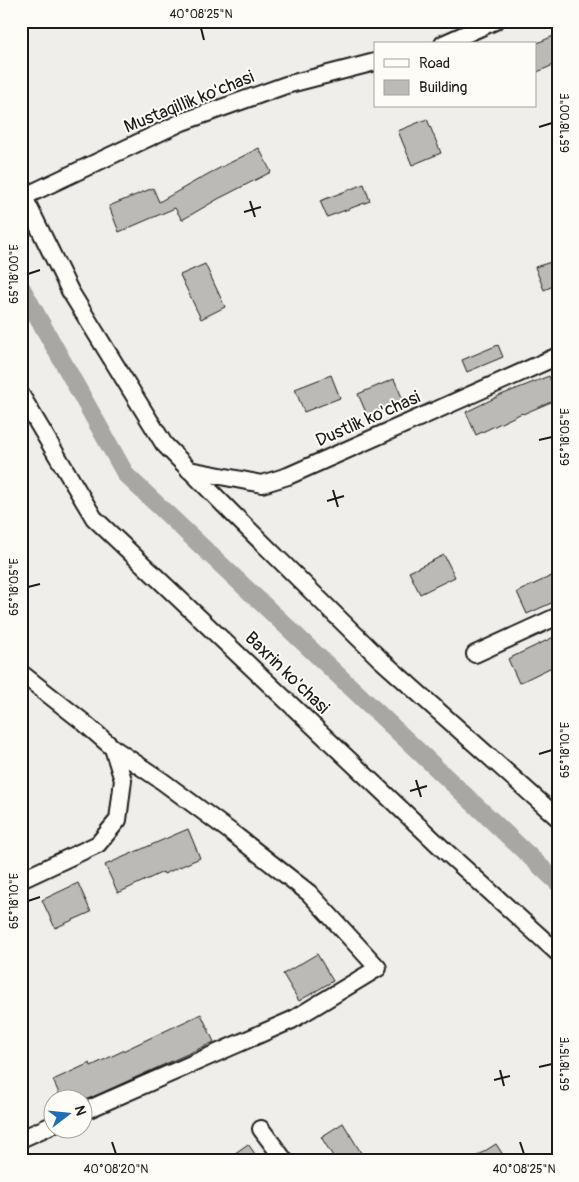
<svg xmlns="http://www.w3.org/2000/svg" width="579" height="1182" font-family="Pangolin,sans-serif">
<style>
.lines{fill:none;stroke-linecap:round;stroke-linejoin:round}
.canal{stroke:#a8a7a3;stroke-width:18}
.building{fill:#bbbab6;stroke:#1c1c1c}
.minor-casing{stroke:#1c1c1c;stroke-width:20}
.minor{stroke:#fdfcf7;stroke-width:16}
.ticks{fill:none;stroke:#1c1c1c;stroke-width:2}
.labels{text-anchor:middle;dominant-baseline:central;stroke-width:4;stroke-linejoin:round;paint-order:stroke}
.street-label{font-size:18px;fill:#1c1c1c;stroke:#fdfcf7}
.neatline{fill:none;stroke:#1c1c1c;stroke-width:2}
.ticks-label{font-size:12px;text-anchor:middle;fill:#1c1c1c}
</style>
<rect width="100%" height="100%" fill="#f0eeea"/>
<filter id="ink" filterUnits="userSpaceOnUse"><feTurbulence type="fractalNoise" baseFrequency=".02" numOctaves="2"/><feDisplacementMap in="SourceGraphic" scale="10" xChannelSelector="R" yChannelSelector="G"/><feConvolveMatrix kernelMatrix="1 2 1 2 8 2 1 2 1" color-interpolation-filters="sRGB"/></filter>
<g filter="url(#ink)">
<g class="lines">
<path class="canal" d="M 21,287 L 126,475 L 558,883"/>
</g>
<g class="building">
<path d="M 558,34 L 558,63 L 535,73 L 535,44 Z"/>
<path d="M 427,119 L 441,153 L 412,165 L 398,131 Z"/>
<path d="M 259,148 L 271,172 L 218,199 L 182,220 L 175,208 L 119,232 L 109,206 L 153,188 L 159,202 L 208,174 Z"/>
<path d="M 364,184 L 370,201 L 327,217 L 320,201 Z"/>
<path d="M 551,262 L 558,284 L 544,290 L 535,267 Z"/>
<path d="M 205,264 L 225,307 L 201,319 L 180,275 Z"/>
<path d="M 498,345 L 503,357 L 467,372 L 462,360 Z"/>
<path d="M 331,375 L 340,398 L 304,412 L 295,389 Z"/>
<path d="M 549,376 L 558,399 L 523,414 L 522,413 L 476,435 L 466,412 L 501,395 Z"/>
<path d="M 394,379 L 404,402 L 368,417 L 358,394 Z"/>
<path d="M 444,555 L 455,577 L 420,594 L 409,572 Z"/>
<path d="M 558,573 L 558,600 L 527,614 L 517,592 Z"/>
<path d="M 558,635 L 558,664 L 519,683 L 508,659 Z"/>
<path d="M 188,829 L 200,858 L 164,874 L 163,872 L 118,893 L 105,865 Z"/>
<path d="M 78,883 L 91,912 L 55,928 L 42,900 Z"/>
<path d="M 317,954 L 333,981 L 299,1001 L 283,974 Z"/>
<path d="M 201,1014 L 214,1042 L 86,1100 L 62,1100 L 53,1080 L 90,1063 L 91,1066 Z"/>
<path d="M 343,1123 L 366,1161 L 336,1161 L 321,1137 Z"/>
<path d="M 248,1144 L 260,1161 L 224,1161 Z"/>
<path d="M 496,1144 L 507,1161 L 469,1161 Z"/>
</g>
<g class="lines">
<g class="minor-casing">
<g id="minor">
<path d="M 443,44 L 495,21"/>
<path d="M 21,191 L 70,291 L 164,444 L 232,513 L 379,658 L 558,818"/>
<path d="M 21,198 L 182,122 L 286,85 L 375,62"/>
<path d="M 21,395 L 94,518 L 443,849 L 558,953"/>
<path d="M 189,470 L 262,484 L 288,476 L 558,356"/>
<path d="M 475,654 L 558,616"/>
<path d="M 21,673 L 82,721 L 113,748 L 162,781 L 231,832 L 309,893 L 378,968 L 292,1020 L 82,1112"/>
<path d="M 21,880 L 98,844 L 118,820 L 123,780 L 113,748"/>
<path d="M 261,1129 L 285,1161"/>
<path d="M 21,1139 L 52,1125"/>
</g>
</g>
<use href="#minor" class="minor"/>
</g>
</g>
<path class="ticks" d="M 201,28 L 204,40M 539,127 L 552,123M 250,201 L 255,217M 244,212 L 261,207M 28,274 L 40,270M 539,440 L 552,437M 333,490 L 338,507M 327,501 L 344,496M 28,587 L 40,584M 539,754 L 552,750M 416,780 L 421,797M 410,791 L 427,786M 28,901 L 40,897M 539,1067 L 552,1064M 500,1070 L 504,1086M 494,1080 L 510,1076M 112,1142 L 116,1154M 520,1142 L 524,1154"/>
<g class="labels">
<g class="street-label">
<text transform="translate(189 102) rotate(-22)">Mustaqillik ko'chasi</text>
<text transform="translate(368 419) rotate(-24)">Dustlik ko'chasi</text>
<text transform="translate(287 673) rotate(44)">Baxrin ko'chasi</text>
</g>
</g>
<rect width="579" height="1182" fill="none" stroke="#fdfcf7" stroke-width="55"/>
<rect x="374" y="42" width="162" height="65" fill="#fdfcf7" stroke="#a3a29f"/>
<rect x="384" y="59" width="25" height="8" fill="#fdfcf7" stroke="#a3a29f"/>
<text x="419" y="68" font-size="15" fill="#1c1c1c">Road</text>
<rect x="384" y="80" width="25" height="15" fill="#bbbab6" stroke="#a3a29f"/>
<text x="419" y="92" font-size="15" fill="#1c1c1c">Building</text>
<g transform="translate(68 1114) rotate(74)"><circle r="24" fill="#fdfcf7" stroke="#a3a29f"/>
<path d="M0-4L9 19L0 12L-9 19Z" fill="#1f6fb2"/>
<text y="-8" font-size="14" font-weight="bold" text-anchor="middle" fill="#1c1c1c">N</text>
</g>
<rect x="28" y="28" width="524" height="1126" class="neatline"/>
<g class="ticks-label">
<text x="201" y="18">40°08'25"N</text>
<text transform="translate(565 123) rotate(-90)" y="4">65°18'00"E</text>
<text transform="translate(14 274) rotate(-90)" y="4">65°18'00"E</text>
<text transform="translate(565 437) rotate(-90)" y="4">65°18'05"E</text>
<text transform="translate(14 587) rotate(-90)" y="4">65°18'05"E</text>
<text transform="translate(565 750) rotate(-90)" y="4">65°18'10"E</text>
<text transform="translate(14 901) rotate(-90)" y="4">65°18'10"E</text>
<text transform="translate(565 1064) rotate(-90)" y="4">65°18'15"E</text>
<text x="116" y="1173">40°08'20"N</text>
<text x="524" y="1173">40°08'25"N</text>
</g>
</svg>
